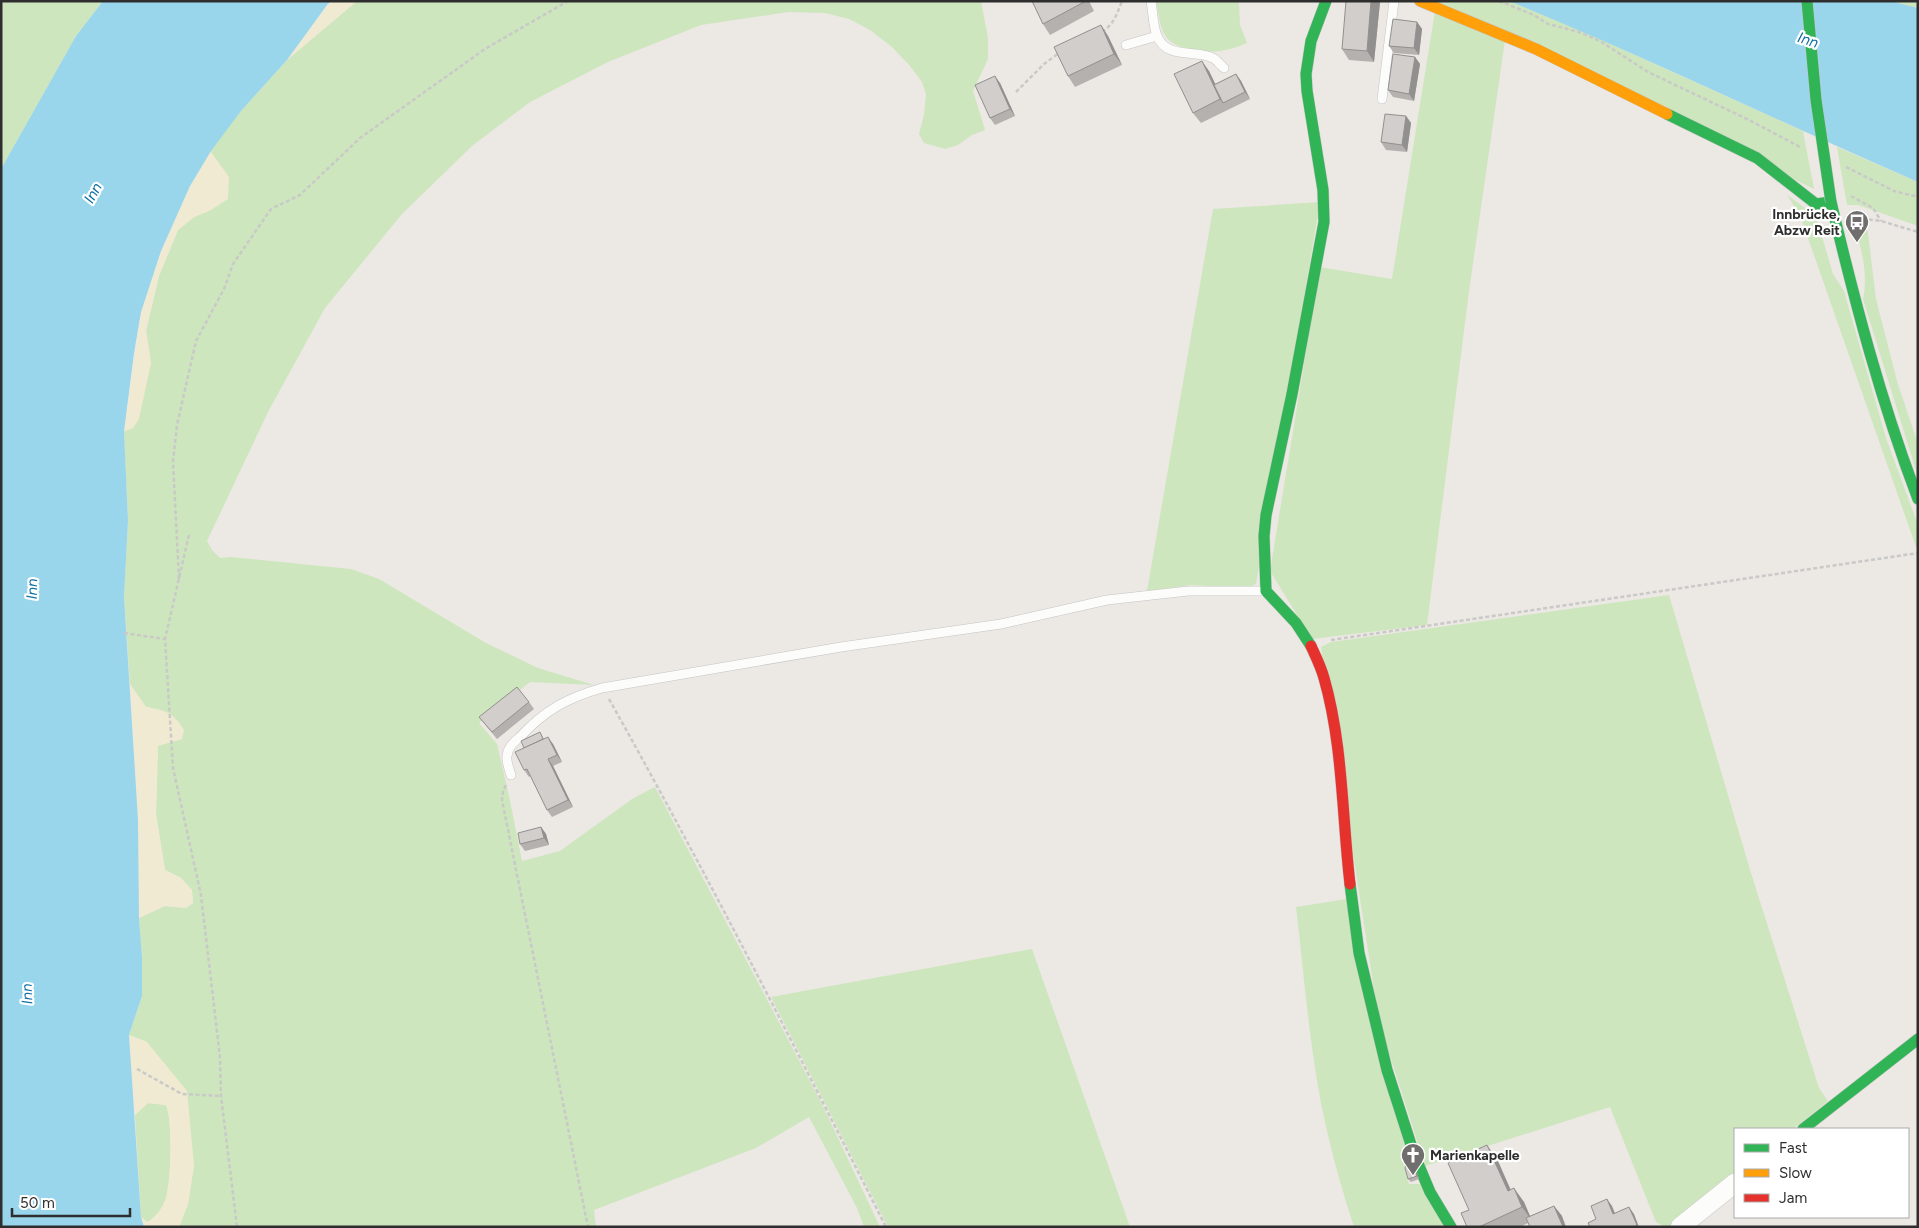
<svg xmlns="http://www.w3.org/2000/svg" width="1919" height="1228" font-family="Figtree,sans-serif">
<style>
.green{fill:#cee6be}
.sand{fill:#f0ead3}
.water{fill:#99d6ec}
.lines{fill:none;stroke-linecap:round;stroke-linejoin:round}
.lane-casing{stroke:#c5c4c5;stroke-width:10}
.street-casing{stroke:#c5c4c5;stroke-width:20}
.fast-casing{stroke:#c5c4c5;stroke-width:12}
.slow-casing{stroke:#c5c4c5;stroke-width:12}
.jam-casing{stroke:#c5c4c5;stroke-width:12}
.path{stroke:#c9c9c8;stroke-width:2.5;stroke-dasharray:4 2.5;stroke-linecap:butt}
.lane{stroke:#fcfcfb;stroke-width:9}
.street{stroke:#fcfcfb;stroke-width:19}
.fast{stroke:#30b455;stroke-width:11}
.slow{stroke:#ff9f0a;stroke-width:11}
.jam{stroke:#e5322d;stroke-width:11}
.fast-bridge-casing{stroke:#c5c4c5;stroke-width:12;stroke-linecap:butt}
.fast-bridge{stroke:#30b455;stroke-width:11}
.wall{fill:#b4b1af}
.shaded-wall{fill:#92908e}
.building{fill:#d1cecb;stroke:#92908e}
.labels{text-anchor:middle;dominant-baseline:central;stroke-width:4.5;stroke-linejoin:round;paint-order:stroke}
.poi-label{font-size:14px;font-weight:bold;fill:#2e2e2e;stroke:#fff;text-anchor:end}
.water-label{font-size:15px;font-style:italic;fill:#0d6fa3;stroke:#fff}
</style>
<rect width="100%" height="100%" fill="#ece8e4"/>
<g class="green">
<path d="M 1,1 L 103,1 L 76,36 L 1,169 Z"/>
<path d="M 357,1 L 981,1 L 988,38 L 988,59 L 973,91 L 985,130 L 972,135 L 958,145 L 945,149 L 924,143 L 919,134 L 924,115 L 926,94 L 922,82 L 910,66 L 892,47 L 870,30 L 849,19 L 825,13 L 788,12 L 701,25 L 608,62 L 530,102 L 472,146 L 402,214 L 325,308 L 269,410 L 207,541 L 212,550 L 220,558 L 231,557 L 351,569 L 379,579 L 486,643 L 538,668 L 594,685 L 530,682 L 479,723 L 497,744 L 509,796 L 522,861 L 560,851 L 632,799 L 655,787 L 822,1104 L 880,1227 L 864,1227 L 857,1208 L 809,1117 L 756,1148 L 594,1210 L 596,1227 L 179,1227 L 188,1204 L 194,1165 L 147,1042 L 129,1035 L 142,996 L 142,957 L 139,918 L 165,906 L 186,908 L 193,903 L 192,890 L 181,878 L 165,870 L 156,814 L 158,745 L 182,739 L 161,710 L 146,707 L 130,684 L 124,597 L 128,521 L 124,431 L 133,428 L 151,363 L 146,331 L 159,276 L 178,230 L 194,217 L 211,210 L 229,177 L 210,151 L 241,111 L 287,60 Z"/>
<path d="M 1156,1 L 1239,1 L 1240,25 L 1247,43 C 1240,46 1232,49 1225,50 C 1208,54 1174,51 1165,35 C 1159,26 1159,12 1156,1 Z"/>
<path d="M 1430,1 L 1509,1 L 1575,28 L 1803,131 L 1814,189 Z"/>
<path d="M 1890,1 L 1918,1 L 1918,8 Z"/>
<path d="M 1435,11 L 1505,40 L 1469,291 L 1427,625 L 1312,639 L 1270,571 L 1320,267 L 1392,279 Z"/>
<path d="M 1837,147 L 1918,182 L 1918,226 L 1858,205 L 1847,205 Z"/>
<path d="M 1787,195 L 1816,216 L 1833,274 L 1844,291 L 1886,438 L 1918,525 L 1918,545 L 1916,547 L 1800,215 Z"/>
<path d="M 1320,202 L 1256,584 L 1247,588 L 1191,585 L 1147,591 L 1213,209 Z"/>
<path d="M 1854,221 L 1867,225 L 1876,299 L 1897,381 L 1918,444 L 1918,477 L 1863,299 C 1869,272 1860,247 1854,221 Z"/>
<path d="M 1669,595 L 1751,873 L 1819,1088 L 1828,1101 L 1793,1129 L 1735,1129 L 1735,1176 L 1673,1227 L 1665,1227 L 1656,1222 L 1610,1107 L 1425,1166 L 1379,1021 L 1321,647 L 1331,642 Z"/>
<path d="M 1347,899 L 1409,1149 L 1405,1169 L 1409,1184 L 1421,1184 L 1444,1227 L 1354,1227 C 1344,1196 1335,1166 1328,1135 C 1310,1060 1305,982 1296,907 Z"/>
<path d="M 1032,949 L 1130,1227 L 888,1227 L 771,997 Z"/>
<path d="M 148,1103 L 166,1105 C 173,1121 171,1181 166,1198 C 163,1207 156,1218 147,1222 L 141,1217 L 135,1115 Z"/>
</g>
<g class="sand">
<path d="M 331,1 L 357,1 L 287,60 L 327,5 Z"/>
<path d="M 210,151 L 229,177 L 228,199 L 211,210 L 194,217 L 178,230 L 159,276 L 146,330 L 151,363 L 139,419 L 133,428 L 124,431 L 141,312 L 161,251 L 176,215 L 190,186 Z"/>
<path d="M 130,684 L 146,707 C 167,711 173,712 184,730 L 182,739 L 158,746 L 156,814 L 165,870 L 181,878 L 192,890 L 193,903 L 186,908 L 164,906 L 139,918 L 138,820 Z"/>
<path d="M 129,1035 L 147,1042 L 187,1091 L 194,1165 L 188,1204 L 179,1227 L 144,1227 L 141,1217 L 147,1222 C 156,1218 163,1207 166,1198 C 171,1181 173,1121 166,1105 L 148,1103 L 135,1115 Z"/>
</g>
<g class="water">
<path d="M 103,1 L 331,1 L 327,5 L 287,60 L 241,111 L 211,151 L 190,186 L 161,251 L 141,312 L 134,353 L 124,431 L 128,521 L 124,597 L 138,820 L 139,918 L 142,957 L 142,996 L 129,1035 L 141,1217 L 144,1227 L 1,1227 L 1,169 L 76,36 Z"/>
<path d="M 1509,1 L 1890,1 L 1918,8 L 1918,182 C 1781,123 1647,57 1509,1 Z"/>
</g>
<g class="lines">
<g class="lane-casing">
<g id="lane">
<path d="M 1151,1 C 1153,12 1153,26 1157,36 C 1167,60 1196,49 1213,58 C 1217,60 1220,65 1224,68"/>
<path d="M 1126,45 L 1157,36"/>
<path d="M 1382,99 L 1394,1"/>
<path d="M 511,775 C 509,769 506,761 507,756 C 508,747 514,742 520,737 C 545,710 567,698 602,688 L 841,647 L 1001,624 L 1107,600 L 1188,591 L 1263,591"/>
</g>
</g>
<g class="street-casing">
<path id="street" d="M 1680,1227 L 1735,1183"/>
</g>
<g class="fast-casing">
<g id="fast">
<path d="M 1667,114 L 1757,158 L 1816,204 L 1831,202 C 1855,303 1881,402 1918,499"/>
<path d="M 1311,646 L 1296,623 L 1266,591 L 1264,536 L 1266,515 L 1292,394 L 1324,222 L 1323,190 L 1307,91 L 1306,74 L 1311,41 L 1326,1"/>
<path d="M 1350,884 L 1359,953 L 1387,1070 L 1414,1154 L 1430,1192 L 1451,1227"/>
<path d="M 1803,1129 L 1918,1039"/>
</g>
</g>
<g class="slow-casing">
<path id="slow" d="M 1420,1 L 1536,49 L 1667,114"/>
</g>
<g class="jam-casing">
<path id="jam" d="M 1311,646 C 1316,657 1321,667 1324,678 C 1343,744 1342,816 1350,884"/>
</g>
<g class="path">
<path d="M 1499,1 L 1534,15 L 1548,24 L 1579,32 L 1600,41 L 1648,72 L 1749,120 L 1802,148"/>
<path d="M 1102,32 C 1114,24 1117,14 1122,1"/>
<path d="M 1016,92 L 1044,64 L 1059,53"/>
<path d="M 1846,167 L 1894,191 L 1918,197"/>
<path d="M 1851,196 L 1873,208 L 1881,221"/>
<path d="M 1856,218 L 1881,221 L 1918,232"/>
<path d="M 189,535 L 165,639 L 173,768 L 201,895 L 220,1057 L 221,1096 L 237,1227"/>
<path d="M 179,579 L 173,462 L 177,425 L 196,341 L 224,289 L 233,264 L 271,209 L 300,195 L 360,138 L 485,49 L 568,1"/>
<path d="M 124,633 L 165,639"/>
<path d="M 1331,640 L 1918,553"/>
<path d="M 609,699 C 706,872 796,1049 886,1227"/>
<path d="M 506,785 L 503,791 L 502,800 L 588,1227"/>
<path d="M 137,1069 L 182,1094 L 221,1096"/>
</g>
<use href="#lane" class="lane"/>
<use href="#street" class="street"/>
<use href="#fast" class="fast"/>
<use href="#slow" class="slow"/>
<use href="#jam" class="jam"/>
<g class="fast-bridge-casing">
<path id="fast-bridge" d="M 1807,1 L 1816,100 L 1831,202"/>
</g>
<use href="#fast-bridge" class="fast-bridge"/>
</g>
<g class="wall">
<path d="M 1032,1 L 1089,1 L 1094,11 L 1050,35 L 1043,24 Z"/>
<path d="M 1371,1 L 1379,1 L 1380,2 L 1374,62 L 1349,60 L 1342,49 Z"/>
<path d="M 1417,22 L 1422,29 L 1419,55 L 1394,53 L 1389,46 Z"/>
<path d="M 1101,25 L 1108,36 L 1122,65 L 1075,87 L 1068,76 Z"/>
<path d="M 1415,57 L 1420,64 L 1414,101 L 1393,97 L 1388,90 Z"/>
<path d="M 1209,71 L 1215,84 L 1236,74 L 1241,81 L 1250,99 L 1201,123 L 1193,113 Z"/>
<path d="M 1000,83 L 1015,116 L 995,125 L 990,118 Z"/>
<path d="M 1406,116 L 1411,123 L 1407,152 L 1386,150 L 1381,142 Z"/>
<path d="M 529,702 L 534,709 L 497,739 L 479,717 Z"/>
<path d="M 540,732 L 544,739 L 553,744 L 562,762 L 553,766 L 573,807 L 552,817 L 547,810 L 531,776 L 529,777 L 524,770 Z"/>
<path d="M 541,827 L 546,834 L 549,845 L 525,851 L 520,844 Z"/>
<path d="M 1497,1159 L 1511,1190 L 1524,1202 L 1530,1216 L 1554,1206 L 1562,1216 L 1528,1223 L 1520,1227 L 1467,1227 L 1469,1210 Z"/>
<path d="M 1413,1166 L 1416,1169 L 1419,1179 L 1411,1182 L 1408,1179 Z"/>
</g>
<g class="shaded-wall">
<path d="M 1371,1 L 1379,1 L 1380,2 L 1374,62 L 1367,51 Z"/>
<path d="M 1417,22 L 1422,29 L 1419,55 L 1414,48 Z"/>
<path d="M 1101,25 L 1108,36 L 1122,65 L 1114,54 Z"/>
<path d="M 1415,57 L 1420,64 L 1414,101 L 1409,94 Z"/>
<path d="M 1202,61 L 1209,71 L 1224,102 L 1223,103 L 1220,99 Z"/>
<path d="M 1236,74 L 1241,81 L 1250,99 L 1245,92 Z"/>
<path d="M 995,76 L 1000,83 L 1015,116 L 1010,109 Z"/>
<path d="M 1406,116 L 1411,123 L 1407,152 L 1402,145 Z"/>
<path d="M 548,737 L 553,744 L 562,762 L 557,755 Z"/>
<path d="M 548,759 L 553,766 L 573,807 L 568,800 Z"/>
<path d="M 541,827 L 546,834 L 549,845 L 544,838 Z"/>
<path d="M 1487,1145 L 1497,1159 L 1517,1205 L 1508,1191 Z"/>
<path d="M 1413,1166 L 1416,1169 L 1419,1179 L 1417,1176 Z"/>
<path d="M 1514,1188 L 1524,1202 L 1532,1221 L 1522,1207 Z"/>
<path d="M 1607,1199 L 1612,1206 L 1618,1221 L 1613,1214 Z"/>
<path d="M 1554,1206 L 1562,1216 L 1566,1227 L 1563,1227 Z"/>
<path d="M 1629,1207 L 1634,1214 L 1639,1227 L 1638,1227 L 1637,1225 Z"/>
</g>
<g class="building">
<path d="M 1032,1 L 1086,1 L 1043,24 Z"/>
<path d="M 1346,1 L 1371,1 L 1367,51 L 1342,49 Z"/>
<path d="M 1393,19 L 1417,22 L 1414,48 L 1389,46 Z"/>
<path d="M 1101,25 L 1114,54 L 1068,76 L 1054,47 Z"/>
<path d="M 1393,54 L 1415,57 L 1409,94 L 1388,90 Z"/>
<path d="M 1202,61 L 1220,99 L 1193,113 L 1174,74 Z"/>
<path d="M 1236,74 L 1245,92 L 1223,103 L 1214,85 Z"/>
<path d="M 995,76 L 1010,109 L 990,118 L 975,85 Z"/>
<path d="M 1385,114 L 1406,116 L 1402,145 L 1381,142 Z"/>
<path d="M 517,687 L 529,702 L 492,732 L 479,717 Z"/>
<path d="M 540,732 L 543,739 L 524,748 L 521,741 Z"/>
<path d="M 548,737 L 557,755 L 548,759 L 568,800 L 547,810 L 527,769 L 524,770 L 515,752 Z"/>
<path d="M 541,827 L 544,838 L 520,844 L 518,833 Z"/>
<path d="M 1487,1145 L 1508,1191 L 1514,1188 L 1522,1207 L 1479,1227 L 1467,1227 L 1461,1213 L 1469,1210 L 1448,1163 Z"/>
<path d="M 1410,1164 L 1413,1166 L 1417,1176 L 1408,1179 L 1405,1168 L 1406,1165 Z"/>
<path d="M 1607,1199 L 1613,1214 L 1629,1207 L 1637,1225 L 1634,1227 L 1590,1227 L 1588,1223 L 1596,1219 L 1591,1206 Z"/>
<path d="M 1554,1206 L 1563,1227 L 1530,1227 L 1526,1218 Z"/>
</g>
<defs>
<g id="bus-pin" transform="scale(1.25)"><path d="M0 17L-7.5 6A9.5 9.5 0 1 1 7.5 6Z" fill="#706f6e" stroke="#fff"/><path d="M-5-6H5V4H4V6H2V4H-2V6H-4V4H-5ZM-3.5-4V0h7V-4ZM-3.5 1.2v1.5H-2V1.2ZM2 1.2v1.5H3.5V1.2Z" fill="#fff"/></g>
<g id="church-pin" transform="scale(1.25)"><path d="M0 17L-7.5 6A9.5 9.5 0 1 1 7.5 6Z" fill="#706f6e" stroke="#fff"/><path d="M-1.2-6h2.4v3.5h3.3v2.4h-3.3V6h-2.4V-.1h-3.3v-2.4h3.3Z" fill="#fff"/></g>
</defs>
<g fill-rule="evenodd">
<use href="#bus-pin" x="1857" y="222"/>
<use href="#church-pin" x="1413" y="1155"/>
</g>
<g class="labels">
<g class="poi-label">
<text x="1840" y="214">Innbrücke,<tspan x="1840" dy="16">Abzw Reit</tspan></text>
<text x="1430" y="1155" text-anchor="start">Marienkapelle</text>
</g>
<g class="water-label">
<text transform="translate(1808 40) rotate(18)">Inn</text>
<text transform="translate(93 193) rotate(-61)">Inn</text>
<text transform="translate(32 589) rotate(-89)">Inn</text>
<text transform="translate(27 994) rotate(-92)">Inn</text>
</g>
</g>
<rect width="1919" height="1228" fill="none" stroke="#2e2e2e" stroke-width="5"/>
<rect x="1734" y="1128" width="175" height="90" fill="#ffffff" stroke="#ababab"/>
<rect x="1744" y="1144" width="25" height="8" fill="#30b455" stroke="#ababab"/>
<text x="1779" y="1153" font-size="15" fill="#2e2e2e">Fast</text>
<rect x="1744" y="1169" width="25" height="8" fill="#ff9f0a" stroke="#ababab"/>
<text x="1779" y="1178" font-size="15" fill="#2e2e2e">Slow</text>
<rect x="1744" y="1194" width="25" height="8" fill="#e5322d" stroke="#ababab"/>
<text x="1779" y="1203" font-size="15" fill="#2e2e2e">Jam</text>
<path d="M12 1208v8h118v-8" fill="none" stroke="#2e2e2e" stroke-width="2.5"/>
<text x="20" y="1208" font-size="15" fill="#2e2e2e" stroke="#ffffff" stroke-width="4" paint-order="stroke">50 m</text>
</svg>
